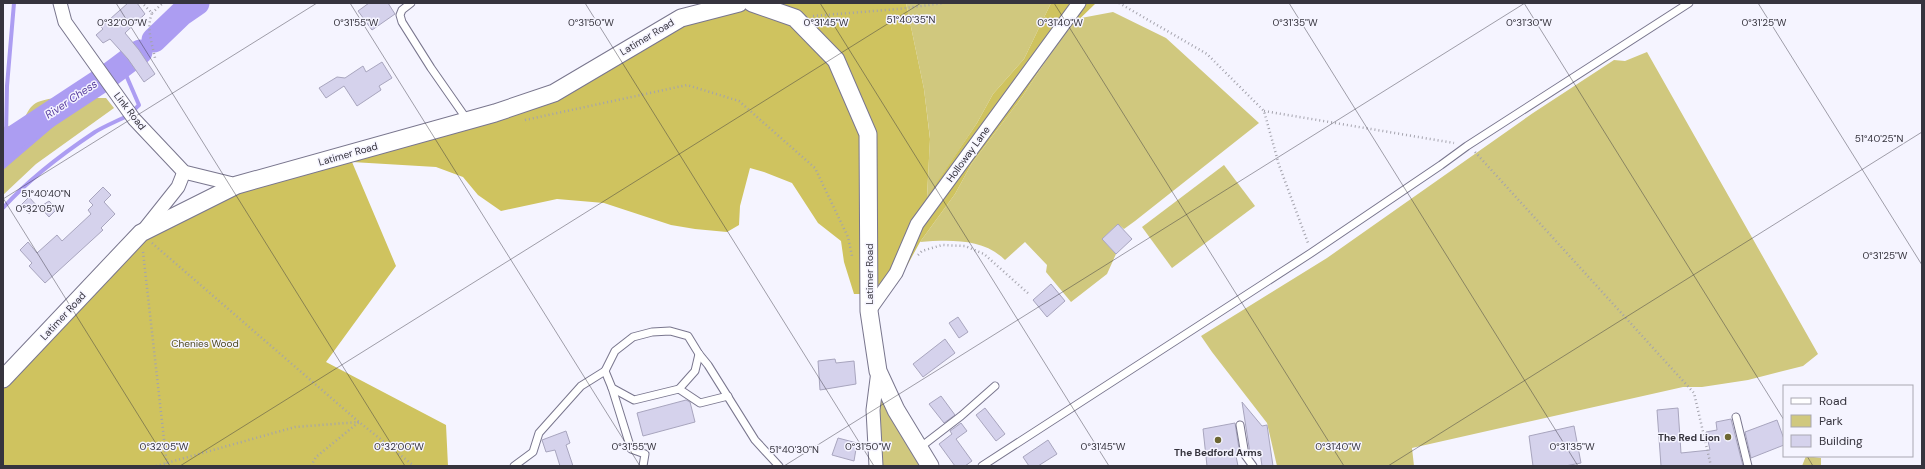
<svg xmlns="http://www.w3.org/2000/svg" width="1925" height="469" font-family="'DM Sans',sans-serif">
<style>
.green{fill:#d0c87e}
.forest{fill:#cfc35f}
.water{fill:#ac9df2}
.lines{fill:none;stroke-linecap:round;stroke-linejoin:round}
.stream{stroke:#ac9df2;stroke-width:4}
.river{stroke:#ac9df2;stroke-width:25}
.building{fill:#d5d2ec;stroke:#a8a5be}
.service-casing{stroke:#79768e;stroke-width:9}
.minor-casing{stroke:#79768e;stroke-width:15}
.tertiary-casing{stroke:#79768e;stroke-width:19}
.path{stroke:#a4a3ad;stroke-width:2.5;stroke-dasharray:1 3;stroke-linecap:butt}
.service{stroke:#fff;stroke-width:7}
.minor{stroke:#fff;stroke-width:13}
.tertiary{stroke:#fff;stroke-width:17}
.ticks{fill:none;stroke:#36343e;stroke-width:1;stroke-opacity:0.45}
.poi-dot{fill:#6d6733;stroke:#f5f4ff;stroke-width:1.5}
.labels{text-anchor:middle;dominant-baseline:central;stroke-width:3;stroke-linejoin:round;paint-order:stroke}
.street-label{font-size:10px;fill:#36343e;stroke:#f5f4ff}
.park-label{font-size:10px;fill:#4f4a21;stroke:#f5f4ff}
.poi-label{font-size:10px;font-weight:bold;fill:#36343e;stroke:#f5f4ff;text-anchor:end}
.water-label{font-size:11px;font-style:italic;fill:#583ea0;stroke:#f5f4ff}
.ticks-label{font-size:10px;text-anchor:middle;fill:#36343e;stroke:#f5f4ff;stroke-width:3;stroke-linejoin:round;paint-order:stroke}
</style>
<rect width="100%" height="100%" fill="#f5f4ff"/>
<g class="green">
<path d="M 906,3 L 1051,3 L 1024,59 L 993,94 L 977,123 L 927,198 L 930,138 L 924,89 Z"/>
<path d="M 1113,12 L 1166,38 L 1259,123 L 1135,221 L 1124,229 L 1118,224 L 1102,239 L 1116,254 L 1107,274 L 1071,302 L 1046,272 L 1047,265 L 1025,242 L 1005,260 C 983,238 949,240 920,242 L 955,194 L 972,163 L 1022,97 L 1062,36 L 1081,18 Z"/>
<path d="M 1647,52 L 1818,354 L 1803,366 L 1748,380 L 1702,387 L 1683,387 L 1412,448 L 1414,466 L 1277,466 L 1267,423 L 1212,352 L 1201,336 L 1327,258 L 1533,113 L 1614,60 L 1625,61 Z"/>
<path d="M 56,98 L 106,98 L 114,108 L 36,164 L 3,195 L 3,127 L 22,124 C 31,103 34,101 56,98 Z"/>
<path d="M 1224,165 L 1255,206 L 1172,268 L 1142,227 Z"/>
<path d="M 882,399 L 884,399 L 923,466 L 882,466 L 878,402 Z"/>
<path d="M 1806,456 L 1821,458 L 1821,466 L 1802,466 Z"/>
</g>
<g class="forest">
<path d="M 761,3 L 906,3 L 924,89 L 930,139 L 927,197 L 977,123 L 993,94 L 1024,59 L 1051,3 L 1096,3 L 1062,36 L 1022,97 L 972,163 L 955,194 L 920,242 L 897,284 L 885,280 L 873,289 L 872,133 L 839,58 Z"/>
<path d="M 747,4 L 795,20 L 835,62 L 866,134 L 868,294 L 854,294 L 844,262 L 841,241 L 818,223 L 792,183 L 764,172 L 750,168 L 740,206 L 739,225 L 727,232 L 695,229 L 671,225 L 604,203 L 557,199 L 501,211 L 478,195 L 463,177 L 436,167 L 352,162 L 396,266 L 326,362 L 446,425 L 448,466 L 3,466 L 3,370 L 141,233 L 253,188 L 521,110 L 681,20 Z"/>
</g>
<path class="water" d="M 49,107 L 62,115 L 59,122 L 3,170 L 3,132 L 27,125 Z"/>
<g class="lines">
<g class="stream">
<path d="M 143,59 L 143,50"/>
<path d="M 6,136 L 7,86 L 14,3"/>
<path d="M 3,208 C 29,179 62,154 95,132 C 105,126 115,122 125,117 C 130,115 135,109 139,105 L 126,75 L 133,66 L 137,63"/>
</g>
<g class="river">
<path d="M 154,40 L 181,14 L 197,3"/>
<path d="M 3,145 L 108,76 L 140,52"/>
</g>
</g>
<g class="building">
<path d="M 128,3 L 137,3 L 145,14 L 125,33 L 139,50 L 155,74 L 144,82 L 128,59 L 110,39 L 103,43 L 96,35 L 103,29 L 101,27 Z"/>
<path d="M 369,3 L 388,3 L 395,14 L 372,30 L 358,11 Z"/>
<path d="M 382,62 L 392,78 L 379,86 L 381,90 L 357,106 L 344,86 L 326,98 L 319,88 L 337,77 L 345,78 L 363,66 L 366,72 Z"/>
<path d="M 103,187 L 111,195 L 104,202 L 115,214 L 101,228 L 103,230 L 45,283 L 29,266 L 32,263 L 20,250 L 28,242 L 37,253 L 57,235 L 62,241 L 91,214 L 88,210 L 93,205 L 89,201 Z"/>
<path d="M 29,197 L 37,206 L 29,214 L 21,205 Z"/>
<path d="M 49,201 L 57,209 L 49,217 L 40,207 Z"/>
<path d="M 1118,224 L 1132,239 L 1116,254 L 1102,239 Z"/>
<path d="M 1051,284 L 1065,301 L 1047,317 L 1033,300 Z"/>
<path d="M 958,317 L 968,332 L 959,338 L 949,323 Z"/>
<path d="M 945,339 L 955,353 L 923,377 L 913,364 Z"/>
<path d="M 835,359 L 836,363 L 854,361 L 856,384 L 820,390 L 818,361 Z"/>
<path d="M 941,396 L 955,415 L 944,423 L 929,404 Z"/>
<path d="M 686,400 L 690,402 L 695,422 L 643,436 L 637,413 Z"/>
<path d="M 1242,402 L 1262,426 L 1267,425 L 1273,466 L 1262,466 L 1260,452 L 1250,453 Z"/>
<path d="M 985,408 L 1005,434 L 996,441 L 976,415 Z"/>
<path d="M 1678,408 L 1681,453 L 1710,450 L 1706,432 L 1717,430 L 1716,422 L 1731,419 L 1743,466 L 1661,466 L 1657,410 Z"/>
<path d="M 1777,420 L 1784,439 L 1784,445 L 1751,458 L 1745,432 Z"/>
<path d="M 961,423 L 967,431 L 956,439 L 972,461 L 965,466 L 955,466 L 939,444 L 952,434 L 950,431 Z"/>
<path d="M 1235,423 L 1240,455 L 1236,456 L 1238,466 L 1207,466 L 1203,429 Z"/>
<path d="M 1574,426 L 1581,463 L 1565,466 L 1533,466 L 1529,436 Z"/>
<path d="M 566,431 L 570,443 L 566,445 L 573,466 L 560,466 L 555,450 L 546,452 L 542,440 Z"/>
<path d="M 838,438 L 857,443 L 854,461 L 832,455 Z"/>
<path d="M 1048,440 L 1057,454 L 1038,466 L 1029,466 L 1023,457 Z"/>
</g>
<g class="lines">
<g class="service-casing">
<g id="service">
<path d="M 411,3 L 402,10 L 400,15 L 402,22 L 431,68 L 468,121"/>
<path d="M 605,371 L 612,388 L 634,400 L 679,389 L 695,371 L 699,354"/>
<path d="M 612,388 L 631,449 L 645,454 L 643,466"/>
<path d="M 679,389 L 700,403 L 728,396"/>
<path d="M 1736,417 L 1748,466"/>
<path d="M 1240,425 L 1245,455 L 1253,466"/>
<path d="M 918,449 L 961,416 L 995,386"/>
<path d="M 514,466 L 533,452 L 539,433 L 581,386 L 605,371 L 615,351 L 633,337 L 652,332 L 670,331 L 688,336 L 699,354 L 708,365 L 755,440 L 779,466"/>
<path d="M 982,466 L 1311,253 L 1441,165 L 1467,146 L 1689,3"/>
</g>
</g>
<g class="minor-casing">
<g id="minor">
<path d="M 60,3 L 65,22 L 134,119 L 184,172 L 237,185"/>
<path d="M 143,231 L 178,187 L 184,172"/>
<path d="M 869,311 L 896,273 L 917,224 L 1079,3"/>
<path d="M 876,466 L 873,410 L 878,371"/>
</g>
</g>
<g class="tertiary-casing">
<g id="tertiary">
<path d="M 752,3 L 795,18 L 836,60 L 868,134 L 869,311 L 878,371 L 896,410 L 930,466"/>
<path d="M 3,379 L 141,233 L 237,185 L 495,113 L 554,93 L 681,18 L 739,3"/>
</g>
</g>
<g class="path">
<path d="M 1119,3 L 1207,54 L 1264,111 L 1279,165 L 1308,243"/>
<path d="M 144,5 L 152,13 C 146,28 152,43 155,58"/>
<path d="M 152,13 L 163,3"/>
<path d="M 813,16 L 898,9 L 944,3"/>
<path d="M 1264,111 L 1454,143"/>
<path d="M 525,120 L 687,85 L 739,101 L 815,168 L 848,237 L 852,256"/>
<path d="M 1475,152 L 1694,393 L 1711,466"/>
<path d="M 152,243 L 359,422 L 414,466"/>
<path d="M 143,252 L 167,466"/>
<path d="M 918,255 L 922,251 L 942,245 L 965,246 L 984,254 L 1030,295"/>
<path d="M 156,466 L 295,427 L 359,422"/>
<path d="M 311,466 L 316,457 L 359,422"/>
</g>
<use href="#service" class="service"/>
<use href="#minor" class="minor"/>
<use href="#tertiary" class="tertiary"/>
</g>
<path class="ticks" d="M 116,3 L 405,466M 350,3 L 640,466M 585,3 L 874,466M 820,3 L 1109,466M 1054,3 L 1344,466M 1289,3 L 1578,466M 1524,3 L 1784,420M 1758,3 L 1922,265M 3,198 L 170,466M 3,199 L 317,3M 1807,456 L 1813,466M 180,466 L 921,3M 784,466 L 1525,3M 1388,466 L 1922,132"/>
<g class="poi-dot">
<circle cx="1728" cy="437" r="4"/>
<circle cx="1218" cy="440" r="4"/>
</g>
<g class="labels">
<g class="street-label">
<text transform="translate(647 37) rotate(-31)">Latimer Road</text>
<text transform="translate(130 111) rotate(52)">Link Road</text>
<text transform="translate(348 154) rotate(-16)">Latimer Road</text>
<text transform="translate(968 154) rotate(-54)">Holloway Lane</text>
<text transform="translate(869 274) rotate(-90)">Latimer Road</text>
<text transform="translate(63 316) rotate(-47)">Latimer Road</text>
</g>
<g class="park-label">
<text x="205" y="343">Chenies Wood</text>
</g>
<g class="poi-label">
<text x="1720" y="437">The Red Lion</text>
<text x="1218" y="452" text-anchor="middle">The Bedford Arms</text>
</g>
<g class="water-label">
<text transform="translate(71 99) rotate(-34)">River Chess</text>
</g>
</g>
<g class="ticks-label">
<text x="911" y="23">51°40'35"N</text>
<text x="122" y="26">0°32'00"W</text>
<text x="356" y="26">0°31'55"W</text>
<text x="591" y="26">0°31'50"W</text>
<text x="826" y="26">0°31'45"W</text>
<text x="1060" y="26">0°31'40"W</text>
<text x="1295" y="26">0°31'35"W</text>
<text x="1529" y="26">0°31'30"W</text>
<text x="1764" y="26">0°31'25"W</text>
<text x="1879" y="142">51°40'25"N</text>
<text x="46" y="197">51°40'40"N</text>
<text x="40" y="212">0°32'05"W</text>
<text x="1885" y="259">0°31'25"W</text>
<text x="164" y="450">0°32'05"W</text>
<text x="399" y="450">0°32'00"W</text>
<text x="634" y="450">0°31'55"W</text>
<text x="868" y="450">0°31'50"W</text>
<text x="1103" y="450">0°31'45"W</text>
<text x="1338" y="450">0°31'40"W</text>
<text x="1572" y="450">0°31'35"W</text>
<text x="794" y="453">51°40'30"N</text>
</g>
<rect width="1925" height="469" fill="none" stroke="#36343e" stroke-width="8"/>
<rect x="1783" y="385" width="130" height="72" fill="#f5f4ff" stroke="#a9a7b2"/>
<rect x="1791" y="398" width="20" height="6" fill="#ffffff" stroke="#a9a7b2"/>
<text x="1819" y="405" font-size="12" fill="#36343e">Road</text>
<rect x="1791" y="415" width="20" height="12" fill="#d0c87e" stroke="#a9a7b2"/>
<text x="1819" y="425" font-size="12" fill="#36343e">Park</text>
<rect x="1791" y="435" width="20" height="12" fill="#d5d2ec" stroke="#a9a7b2"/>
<text x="1819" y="445" font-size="12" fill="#36343e">Building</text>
</svg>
